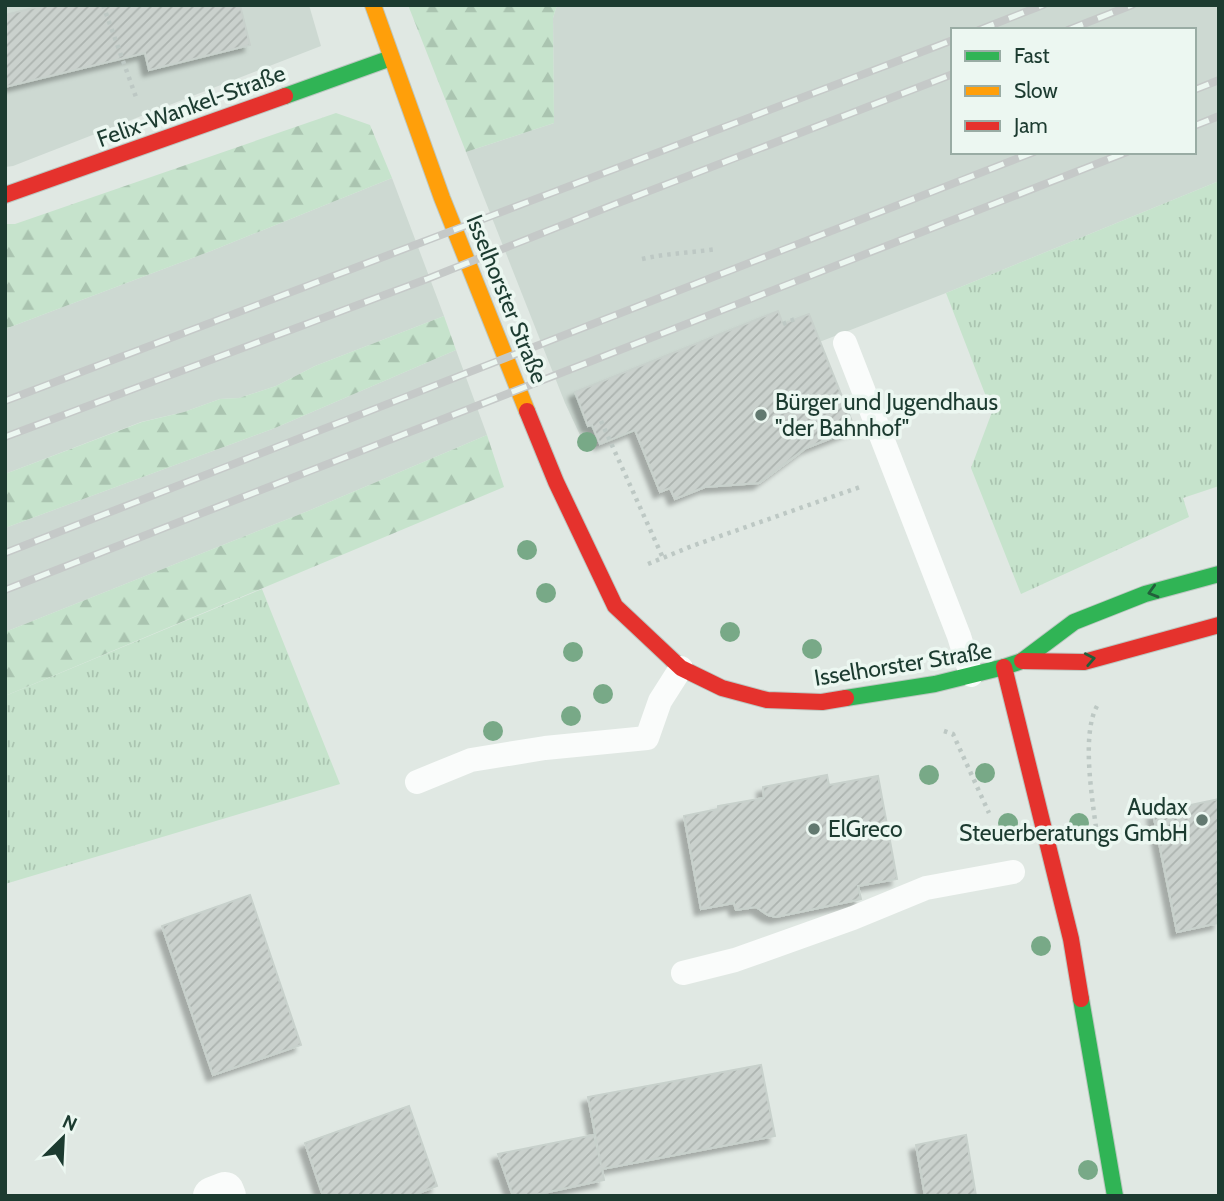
<svg xmlns="http://www.w3.org/2000/svg" width="1224" height="1201" font-family="Cabin,sans-serif">
<style>
.built{fill:#cdd9d2;fill-rule:evenodd}
.grass{fill:url(#grass-tufts)}
.forest{fill:url(#forest-firs)}
.building{fill:url(#building-hatch);stroke:#c8d1cc;stroke-width:2;filter:url(#shadow)}
.lines{fill:none;stroke-linecap:round;stroke-linejoin:round}
.fast-casing{stroke:#bcc7c1;stroke-width:18}
.slow-casing{stroke:#bcc7c1;stroke-width:18}
.jam-casing{stroke:#bcc7c1;stroke-width:18}
.path{stroke:#bdc8c4;stroke-width:4.5;stroke-dasharray:3.5 5;stroke-linecap:butt}
.lane{stroke:#fafcfb;stroke-width:24}
.street{stroke:#fafcfb;stroke-width:38}
.fast{stroke:#30b455;stroke-width:16}
.slow{stroke:#ff9f0a;stroke-width:16}
.jam{stroke:#e5322d;stroke-width:16}
.rail-casing{stroke:#c5c9c8;stroke-width:8}
.rail{stroke:#ecf7f1;stroke-width:5;stroke-dasharray:16;stroke-linecap:butt}
.tree{fill:#78a987}
.oneway{stroke:#225f3b}
.poi-dot{fill:#61786f;stroke:#ecf7f1;stroke-width:2.5}
.labels{text-anchor:middle;dominant-baseline:central;stroke-width:7;stroke-linejoin:round;paint-order:stroke}
.street-label{font-size:23px;fill:#1c3b30;stroke:#ecf7f1}
.poi-label{font-size:23px;fill:#1c3b30;stroke:#ecf7f1;text-anchor:start}
</style>
<defs>
<pattern id="grass-tufts" width="24" height="20" patternUnits="userSpaceOnUse" patternTransform="scale(1.75)"><rect width="24" height="20" fill="#c6e3cc"/><path d="M3 7l-1-3M5 7V3M7 7l1-3M15 17l-1-3M17 17v-4M19 17l1-3" fill="none" stroke="#aac4b0"/></pattern>
<pattern id="forest-firs" width="22" height="20" patternUnits="userSpaceOnUse" patternTransform="scale(1.75)"><rect width="22" height="20" fill="#c6e3cc"/><path d="M5 1l3.5 6h-7zM16 11l3.5 6h-7z" fill="#aac4b0"/></pattern>
<pattern id="building-hatch" width="6" height="6" patternUnits="userSpaceOnUse" patternTransform="scale(1.75)"><rect width="6" height="6" fill="#cad1cd"/><path d="M-1 1l2-2M0 6l6-6M5 7l2-2" fill="none" stroke="#adb4b0"/></pattern>
<filter id="shadow"><feDropShadow dx="-6" dy="6" stdDeviation="2" flood-color="#0004"/></filter>
</defs>
<rect width="100%" height="100%" fill="#e0e8e3"/>
<g class="built">
<path d="M 5,5 L 309,5 L 321,46 L 13,166 L 5,167 Z"/>
<path d="M 557,5 L 1219,5 L 1219,181 L 946,293 L 778,358 L 643,429 L 587,450 L 565,403 L 466,152 L 554,123 L 553,18 ZM 953,30 L 1194,30 L 1194,152 L 953,152 Z"/>
<path d="M 392,178 L 444,316 L 315,366 L 276,386 L 239,398 L 220,399 L 184,412 L 141,422 L 5,474 L 5,329 L 211,251 Z"/>
<path d="M 456,350 L 487,435 L 308,511 L 5,632 L 5,528 L 275,428 Z"/>
</g>
<g class="grass">
<path d="M 1219,181 L 1219,486 L 1183,498 L 1189,517 L 1021,594 L 971,468 L 992,412 L 946,293 Z"/>
<path d="M 262,589 L 340,784 L 5,884 L 5,696 Z"/>
</g>
<g class="forest">
<path d="M 408,5 L 557,5 L 553,18 L 554,123 L 466,152 Z"/>
<path d="M 336,113 L 370,125 L 392,178 L 211,251 L 5,329 L 5,224 L 15,224 Z"/>
<path d="M 444,316 L 456,350 L 275,428 L 5,528 L 5,474 L 142,422 L 184,412 L 220,399 L 239,398 L 276,386 L 315,366 Z"/>
<path d="M 487,435 L 504,487 L 5,696 L 5,632 L 308,511 Z"/>
</g>
<g class="building">
<path d="M 45,5 L 240,5 L 250,45 L 149,70 L 145,53 L 5,87 L 5,15 Z"/>
<path d="M 778,311 L 783,324 L 809,314 L 855,429 L 806,448 L 759,483 L 705,487 L 675,499 L 670,488 L 660,492 L 635,430 L 600,444 L 592,425 L 588,426 L 575,392 Z"/>
<path d="M 827,775 L 829,785 L 878,776 L 897,879 L 858,886 L 861,899 L 857,900 L 776,917 L 768,915 L 756,907 L 736,910 L 734,903 L 701,909 L 684,816 L 718,809 L 718,806 L 764,798 L 763,787 Z"/>
<path d="M 1219,799 L 1219,923 L 1177,932 L 1153,813 Z"/>
<path d="M 250,895 L 301,1045 L 213,1075 L 162,926 Z"/>
<path d="M 761,1065 L 775,1136 L 602,1169 L 604,1180 L 530,1196 L 513,1196 L 498,1154 L 594,1135 L 601,1165 L 588,1097 Z"/>
<path d="M 409,1106 L 437,1186 L 411,1196 L 323,1196 L 305,1143 Z"/>
<path d="M 966,1135 L 976,1196 L 925,1196 L 916,1145 Z"/>
</g>
<g class="lines">
<g class="fast-casing">
<g id="fast">
<path d="M 285,96 L 391,58"/>
<path d="M 846,698 L 935,684 L 1004,667 L 1022,661 L 1074,622 L 1145,594 L 1219,574"/>
<path d="M 1081,999 L 1115,1196"/>
</g>
</g>
<g class="slow-casing">
<path id="slow" d="M 373,5 L 442,198 L 527,411"/>
</g>
<g class="jam-casing">
<g id="jam">
<path d="M 5,195 L 285,96"/>
<path d="M 527,411 L 556,482 L 615,606 L 681,668 L 722,688 L 767,700 L 822,702 L 846,698"/>
<path d="M 1022,661 L 1084,662 L 1219,625"/>
<path d="M 1004,667 L 1071,939 L 1081,999"/>
</g>
</g>
<g class="path">
<path d="M 103,5 L 137,100"/>
<path d="M 642,259 C 668,253 691,253 716,249"/>
<path d="M 783,324 L 795,319"/>
<path d="M 601,421 L 663,558"/>
<path d="M 648,564 L 692,546 L 860,487"/>
<path d="M 1097,706 C 1080,737 1094,808 1098,843"/>
<path d="M 944,731 L 953,734 L 989,813"/>
</g>
<g class="lane">
<path d="M 845,343 L 959,636 L 971,675"/>
<path d="M 417,782 L 471,760 L 545,748 L 647,738 L 660,701 L 681,668"/>
<path d="M 683,973 L 735,960 L 853,918 L 926,888 L 1013,872"/>
</g>
<path class="street" d="M 212,1196 L 225,1191 L 227,1196"/>
<use href="#fast" class="fast"/>
<use href="#slow" class="slow"/>
<use href="#jam" class="jam"/>
<g class="rail-casing">
<g id="rail">
<path d="M 979,30 L 1043,5"/>
<path d="M 1068,30 L 1132,5"/>
<path d="M 1194,90 L 1219,80"/>
<path d="M 1194,126 L 1219,116"/>
<path d="M 5,401 L 953,40"/>
<path d="M 5,437 L 427,279 L 613,205 L 953,74"/>
<path d="M 5,553 L 1034,152"/>
<path d="M 5,590 L 1127,152"/>
</g>
</g>
<use href="#rail" class="rail"/>
</g>
<g class="tree">
<circle cx="587" cy="442" r="10"/>
<circle cx="527" cy="550" r="10"/>
<circle cx="546" cy="593" r="10"/>
<circle cx="730" cy="632" r="10"/>
<circle cx="812" cy="649" r="10"/>
<circle cx="573" cy="652" r="10"/>
<circle cx="603" cy="694" r="10"/>
<circle cx="571" cy="716" r="10"/>
<circle cx="493" cy="731" r="10"/>
<circle cx="985" cy="773" r="10"/>
<circle cx="929" cy="775" r="10"/>
<circle cx="1008" cy="823" r="10"/>
<circle cx="1079" cy="823" r="10"/>
<circle cx="1041" cy="946" r="10"/>
<circle cx="1088" cy="1170" r="10"/>
</g>
<defs><path id="oneway-chevron" d="M-2-3.5L2.5 0L-2 3.5" fill="none" stroke-width="1.6" stroke-linecap="round" stroke-linejoin="round" transform="scale(1.75)"/></defs>
<g class="oneway">
<use href="#oneway-chevron" transform="translate(1153 592) rotate(164)"/>
<use href="#oneway-chevron" transform="translate(1090 659) rotate(-11)"/>
</g>
<g class="poi-dot">
<circle cx="761" cy="415" r="7"/>
<circle cx="1202" cy="820" r="7"/>
<circle cx="814" cy="829" r="7"/>
</g>
<g class="labels">
<g class="street-label">
<text transform="translate(191 106) rotate(-20)">Felix-Wankel-Straße</text>
<text transform="translate(507 299) rotate(68)">Isselhorster Straße</text>
<text transform="translate(903 664) rotate(-9)">Isselhorster Straße</text>
</g>
<g class="poi-label">
<text x="775" y="402">Bürger und Jugendhaus<tspan x="775" dy="26">"der Bahnhof"</tspan></text>
<text x="1188" y="807" text-anchor="end">Audax<tspan x="1188" dy="26">Steuerberatungs GmbH</tspan></text>
<text x="828" y="829">ElGreco</text>
</g>
</g>
<rect width="1224" height="1201" fill="none" stroke="#1c3b30" stroke-width="14"/>
<rect x="951" y="28" width="245" height="126" fill="#ecf7f1" stroke="#99aca4" stroke-width="2"/>
<rect x="965" y="51" width="35" height="10" fill="#30b455" stroke="#99aca4" stroke-width="2"/>
<text x="1014" y="63" font-size="21" fill="#1c3b30">Fast</text>
<rect x="965" y="86" width="35" height="10" fill="#ff9f0a" stroke="#99aca4" stroke-width="2"/>
<text x="1014" y="98" font-size="21" fill="#1c3b30">Slow</text>
<rect x="965" y="121" width="35" height="10" fill="#e5322d" stroke="#99aca4" stroke-width="2"/>
<text x="1014" y="133" font-size="21" fill="#1c3b30">Jam</text>
<g transform="translate(63 1138) rotate(24)" stroke="#ecf7f1" stroke-width="5" paint-order="stroke">
<path d="M0-5L12 26L0 18L-12 26Z" fill="#1c3b30"/>
<text y="-10" font-size="19" font-weight="bold" text-anchor="middle" fill="#1c3b30">N</text>
</g>
</svg>
